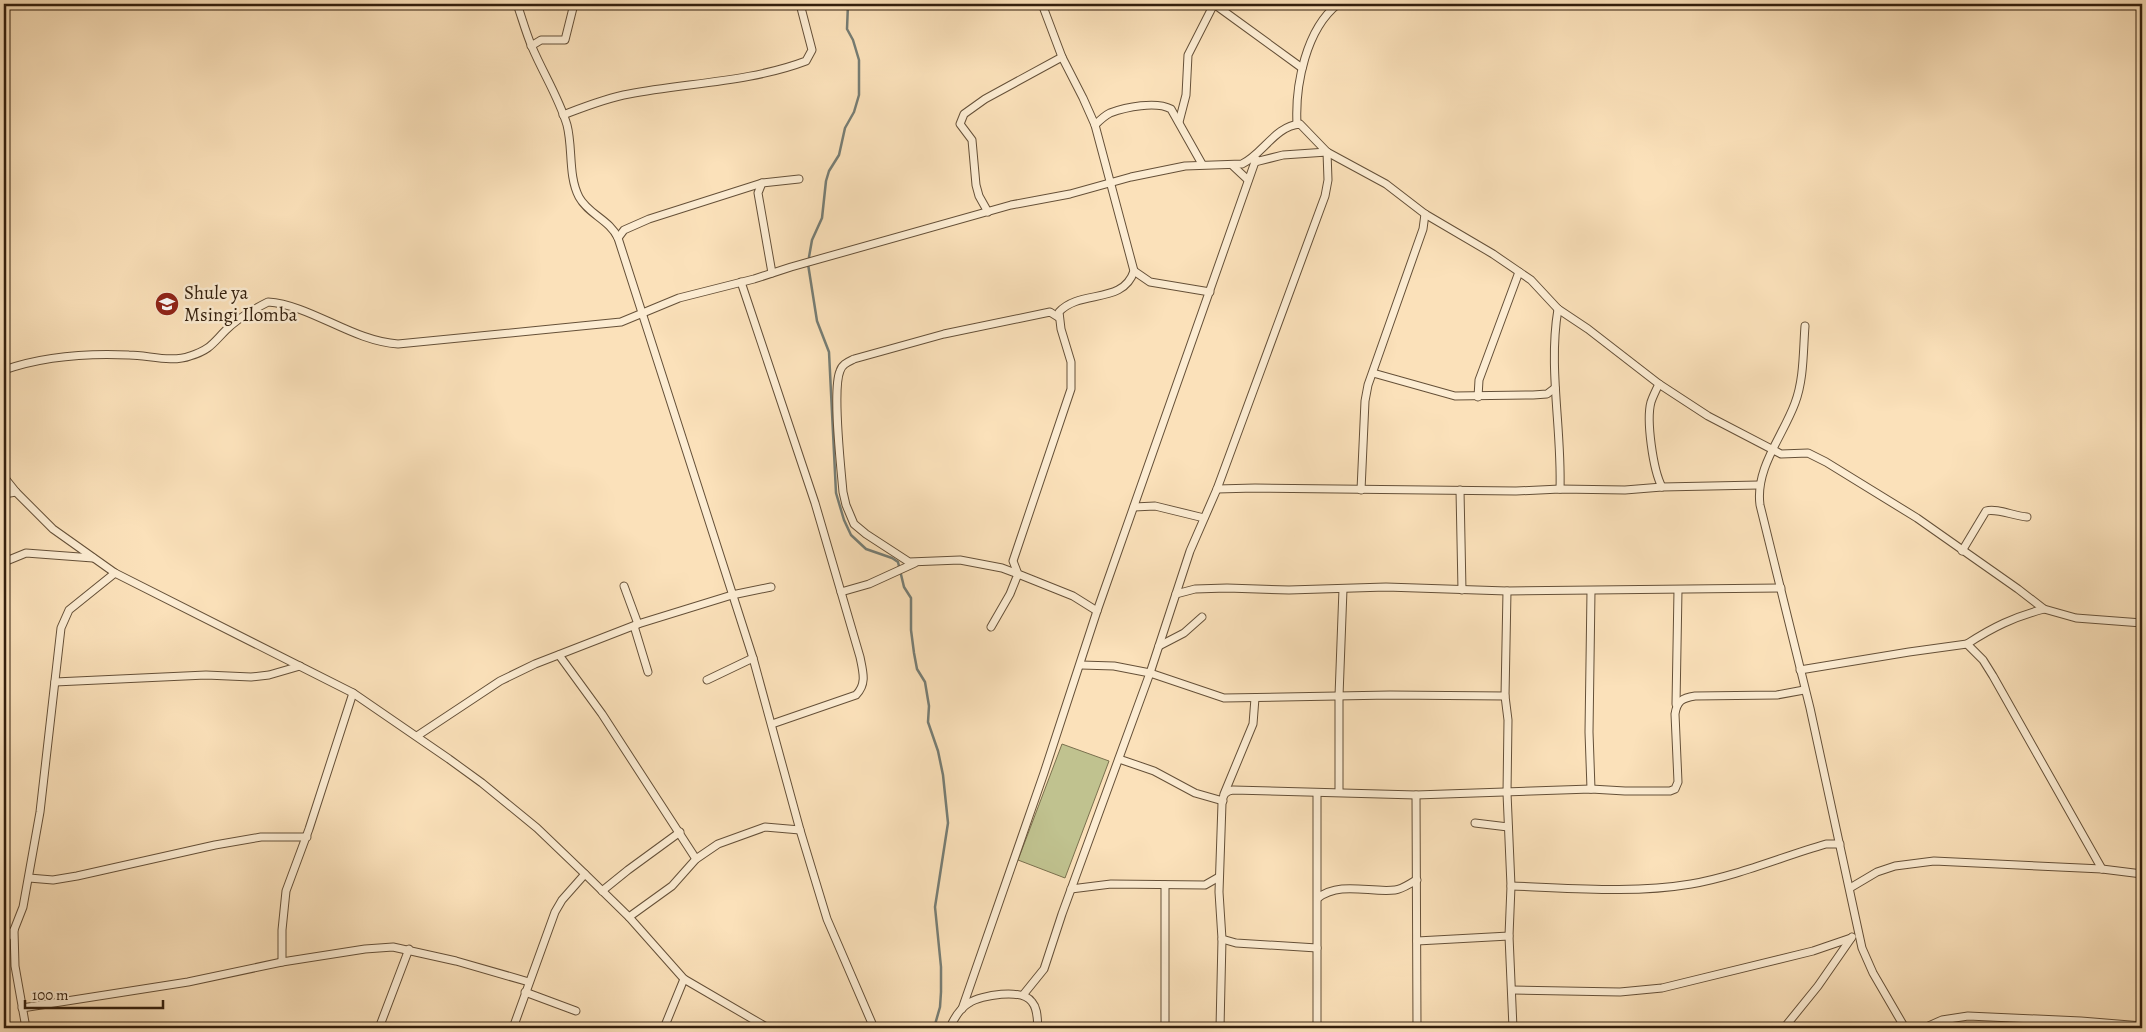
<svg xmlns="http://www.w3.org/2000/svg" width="2146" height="1032" font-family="Alegreya,serif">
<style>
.grass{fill:#c0c28f;stroke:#7a704e}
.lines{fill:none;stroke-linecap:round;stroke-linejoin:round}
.stream{stroke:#767d74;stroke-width:2.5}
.street-casing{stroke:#655038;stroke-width:9}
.street{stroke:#fcecd2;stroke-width:7}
.labels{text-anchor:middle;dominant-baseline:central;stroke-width:5;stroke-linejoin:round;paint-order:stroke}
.poi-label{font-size:19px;fill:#331f0d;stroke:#fcecd2;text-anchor:start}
</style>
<rect width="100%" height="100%" fill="#fbe1ba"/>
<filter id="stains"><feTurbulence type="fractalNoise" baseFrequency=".004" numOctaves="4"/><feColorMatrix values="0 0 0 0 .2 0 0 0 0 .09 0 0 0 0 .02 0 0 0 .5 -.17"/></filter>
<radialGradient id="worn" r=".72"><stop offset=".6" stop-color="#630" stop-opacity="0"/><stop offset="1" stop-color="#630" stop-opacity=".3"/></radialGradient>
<path class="grass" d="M 1062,744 L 1109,761 L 1065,878 L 1018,860 Z"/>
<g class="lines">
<g class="stream">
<path d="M 809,257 L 812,240 L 822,218 L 826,181 L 829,171 L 839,155 L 845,128 L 854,112 L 859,95 L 859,60 L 853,40 L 847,29 L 848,4"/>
<path d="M 808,264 L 817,321 L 829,352 L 836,493 L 844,520 L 851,535 L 866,549 L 892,558 L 898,562 L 904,587 L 911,598 L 911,630 L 914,653 L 917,669 L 925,682 L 929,706 L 928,722 L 938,751 L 943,775 L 948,823 L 935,907 L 941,967 L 941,992 L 940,1007 L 934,1028"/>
</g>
<g class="street-casing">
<g id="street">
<path d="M 517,4 C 522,18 526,33 532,47 C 543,73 559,98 567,125 C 573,148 568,176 579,197 C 588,214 610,220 618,238 L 753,658 L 800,830 L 827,919 L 874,1028"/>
<path d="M 1042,4 L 1062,57 L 1083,98 L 1095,125 L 1134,271 C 1123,305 1080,289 1059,312 L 1061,329 L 1071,362 L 1071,389 L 1013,561 L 1018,574 L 1073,596 L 1097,611"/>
<path d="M 1214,4 L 1302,68"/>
<path d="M 531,46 L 541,40 L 565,40 L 574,4"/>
<path d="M 563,115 C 584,107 606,98 629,94 C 686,83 751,82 806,61 L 812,50 L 800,4"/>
<path d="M 1179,122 L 1186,95 L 1188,55 L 1214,4"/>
<path d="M 1297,124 C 1295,85 1306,29 1338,4"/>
<path d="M 1095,125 C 1099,121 1104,116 1110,113 C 1126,107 1156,101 1171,109 L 1202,164"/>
<path d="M 1232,165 L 1248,180"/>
<path d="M 762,183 L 758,193 L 772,273"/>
<path d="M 988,212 L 979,196 L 976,185 L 972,140 L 960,124 L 964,114 L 985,99 L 1062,57"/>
<path d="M 618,238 L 624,230 L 649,219 L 762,183 L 799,179"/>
<path d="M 1134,271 L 1150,282 L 1210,292"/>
<path d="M 741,282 L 815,503 L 860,657 C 863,672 867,684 856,695 L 772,724"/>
<path d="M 1558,309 C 1548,368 1562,429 1560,489"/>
<path d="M 1805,326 C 1803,352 1804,379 1795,403 C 1783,436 1755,468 1760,505 L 1810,708 L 1862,948 L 1873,973 L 1905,1028"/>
<path d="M 4,370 C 44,356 86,353 129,355 C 148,355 171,363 190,356 C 210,350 213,343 226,330 C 237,319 254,309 268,302 C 311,305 352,341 398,344 L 621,322 L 679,298 L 754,279 L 791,267 L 1011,205 L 1070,194 L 1131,177 L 1185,166 L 1242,164 C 1263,154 1275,126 1300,124 L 1327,152 L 1386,184 L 1425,214 L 1493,254 L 1531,280 L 1558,309 L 1588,329 L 1659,384 L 1708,416 L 1781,454 L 1808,453 L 1826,462 L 1917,518 L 2018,589 L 2044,609 L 2076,618 L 2142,623"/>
<path d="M 1373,373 L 1455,396 L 1533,395 L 1547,394 L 1555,388"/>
<path d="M 1659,384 C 1656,390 1653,396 1651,402 C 1646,420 1653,470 1662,487"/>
<path d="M 1478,397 L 1479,380 L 1519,272"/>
<path d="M 4,477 L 16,492 L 53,529 L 115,573 L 353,693 L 449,759 L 482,783 L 537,828 L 585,874 L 629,917 L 684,979 L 768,1028"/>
<path d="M 1217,489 L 1255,488 L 1516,491 L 1560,489 L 1625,490 L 1662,487 L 1759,485"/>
<path d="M 1361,490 L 1365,401 L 1368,385 L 1423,229 L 1425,214"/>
<path d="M 1460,490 L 1462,590"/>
<path d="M 4,494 L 16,492"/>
<path d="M 1134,507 L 1155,506 L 1204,518"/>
<path d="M 1962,551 L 1986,511 C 1997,508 2014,516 2027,517"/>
<path d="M 4,562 L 26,553 L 93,558"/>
<path d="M 624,586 L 638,624"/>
<path d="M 1507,591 L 1505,696 L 1508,720 L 1507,793 L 1511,886 L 1509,936 L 1513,1028"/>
<path d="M 1591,591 L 1589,732 L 1591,789"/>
<path d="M 841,592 L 869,584 L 915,563"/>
<path d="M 1176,594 L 1195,589 L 1227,588 L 1289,590 L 1386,587 L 1507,591 L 1781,588"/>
<path d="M 634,626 L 648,672"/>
<path d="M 991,627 L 1010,594 L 1018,574 L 1002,568 L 960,560 L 909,562 L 866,534 L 854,524 L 846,505 L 843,492 C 841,468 832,390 840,371 C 842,364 848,362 854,359 L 944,334 L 1050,312 L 1058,317"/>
<path d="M 1967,644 C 1993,627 2014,617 2044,609"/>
<path d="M 1159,646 L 1184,633 L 1202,617"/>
<path d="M 559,655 L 602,714 L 696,859"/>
<path d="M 1081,665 L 1114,666 L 1150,673 L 1224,698 L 1390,695 L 1505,696"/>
<path d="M 1800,670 L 1909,652 L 1967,644 L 1983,660 L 1993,676 L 2102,869"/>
<path d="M 707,680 L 753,658"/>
<path d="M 55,682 L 206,675 L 251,677 L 269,675 L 300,666"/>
<path d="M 1676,704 L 1678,590"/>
<path d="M 417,736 L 500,681 L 535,664 L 638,624 L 732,595 L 771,587"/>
<path d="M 1119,759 L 1154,771 L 1195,793 L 1223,801"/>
<path d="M 1339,792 L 1339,696 L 1343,589"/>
<path d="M 1317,793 L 1317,1028"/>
<path d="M 1224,794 L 1253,724 L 1255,698"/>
<path d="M 1416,795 L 1417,1028"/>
<path d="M 1475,823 L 1508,827"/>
<path d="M 29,878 L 53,880 L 77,876 L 215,845 L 261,837 L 307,837"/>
<path d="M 1511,886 C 1570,888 1632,894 1691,884 C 1737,876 1781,857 1826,844 L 1840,844"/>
<path d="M 1850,888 L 1877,872 L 1895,866 L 1934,861 L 2102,869 L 2142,874"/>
<path d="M 1071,889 L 1111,884 L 1205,885 L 1219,877"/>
<path d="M 602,891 L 628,870 L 680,832"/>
<path d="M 1318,898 C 1340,881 1370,893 1395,890 C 1403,889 1410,883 1417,880"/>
<path d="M 629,917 L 672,886 L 696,859 L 718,844 L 765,827 L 800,830"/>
<path d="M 1222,939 L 1236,943 L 1317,948"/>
<path d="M 4,941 L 14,930"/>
<path d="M 1417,941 L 1509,936"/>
<path d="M 282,962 L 282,930 L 286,891 L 309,829 L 353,693"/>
<path d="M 1512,990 L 1620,992 L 1662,988 L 1813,951 L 1851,938"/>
<path d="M 525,992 L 576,1011"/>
<path d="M 1023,995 L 1044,969 L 1062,914 L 1150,673 L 1190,551 L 1217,489 L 1325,196 L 1328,180 L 1327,152 L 1283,155 L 1255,162"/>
<path d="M 22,1008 L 188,982 L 282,962 L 365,949 L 393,947 L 456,961 L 529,982"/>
<path d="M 962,1009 L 1044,773 L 1097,611 L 1256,159"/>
<path d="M 26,1028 L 15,966 L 14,930 L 23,907 L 40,812 L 61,628 L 69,610 L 115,573"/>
<path d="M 379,1028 L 409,949"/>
<path d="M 513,1028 L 555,912 L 562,900 L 585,874"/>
<path d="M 664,1028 L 684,979"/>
<path d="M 950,1028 C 954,1018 959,1009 969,1003 C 981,995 1022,988 1032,1002 C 1038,1009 1037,1019 1038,1028"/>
<path d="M 1165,1028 L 1165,885"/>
<path d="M 1220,1028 L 1222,939 L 1219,892 L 1222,803 C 1223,795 1225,791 1233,790 L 1416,795 L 1591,789 L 1625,791 L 1670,791 L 1675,789 L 1678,782 L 1675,714 C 1677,701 1682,698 1695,696 L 1777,695 L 1804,690"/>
<path d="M 1784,1028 L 1818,986 L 1852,937"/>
<path d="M 1924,1028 L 1942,1020 L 1968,1016 L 2081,1021 L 2142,1026"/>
</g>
</g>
<use href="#street" class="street"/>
</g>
<defs>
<g id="school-disc" transform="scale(1.25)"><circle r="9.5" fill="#8f2418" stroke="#fcecd2"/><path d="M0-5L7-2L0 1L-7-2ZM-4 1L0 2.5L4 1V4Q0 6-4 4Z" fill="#fff"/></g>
</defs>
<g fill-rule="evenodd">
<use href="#school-disc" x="167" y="304"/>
</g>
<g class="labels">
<g class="poi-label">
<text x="184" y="293">Shule ya<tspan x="184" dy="22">Msingi Ilomba</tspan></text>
</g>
</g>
<rect width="2146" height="1032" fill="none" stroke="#fbe1ba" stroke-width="20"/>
<rect x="5" y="5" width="2136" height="1022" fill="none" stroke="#331f0d" stroke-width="2.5"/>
<rect x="10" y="10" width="2126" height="1012" fill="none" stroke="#331f0d"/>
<path d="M25 1000v8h138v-8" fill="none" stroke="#331f0d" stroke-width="2.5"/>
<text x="32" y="1000" font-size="15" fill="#331f0d" stroke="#fcecd2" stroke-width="4" paint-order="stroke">100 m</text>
<rect width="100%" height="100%" filter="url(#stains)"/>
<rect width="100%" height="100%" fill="url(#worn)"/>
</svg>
